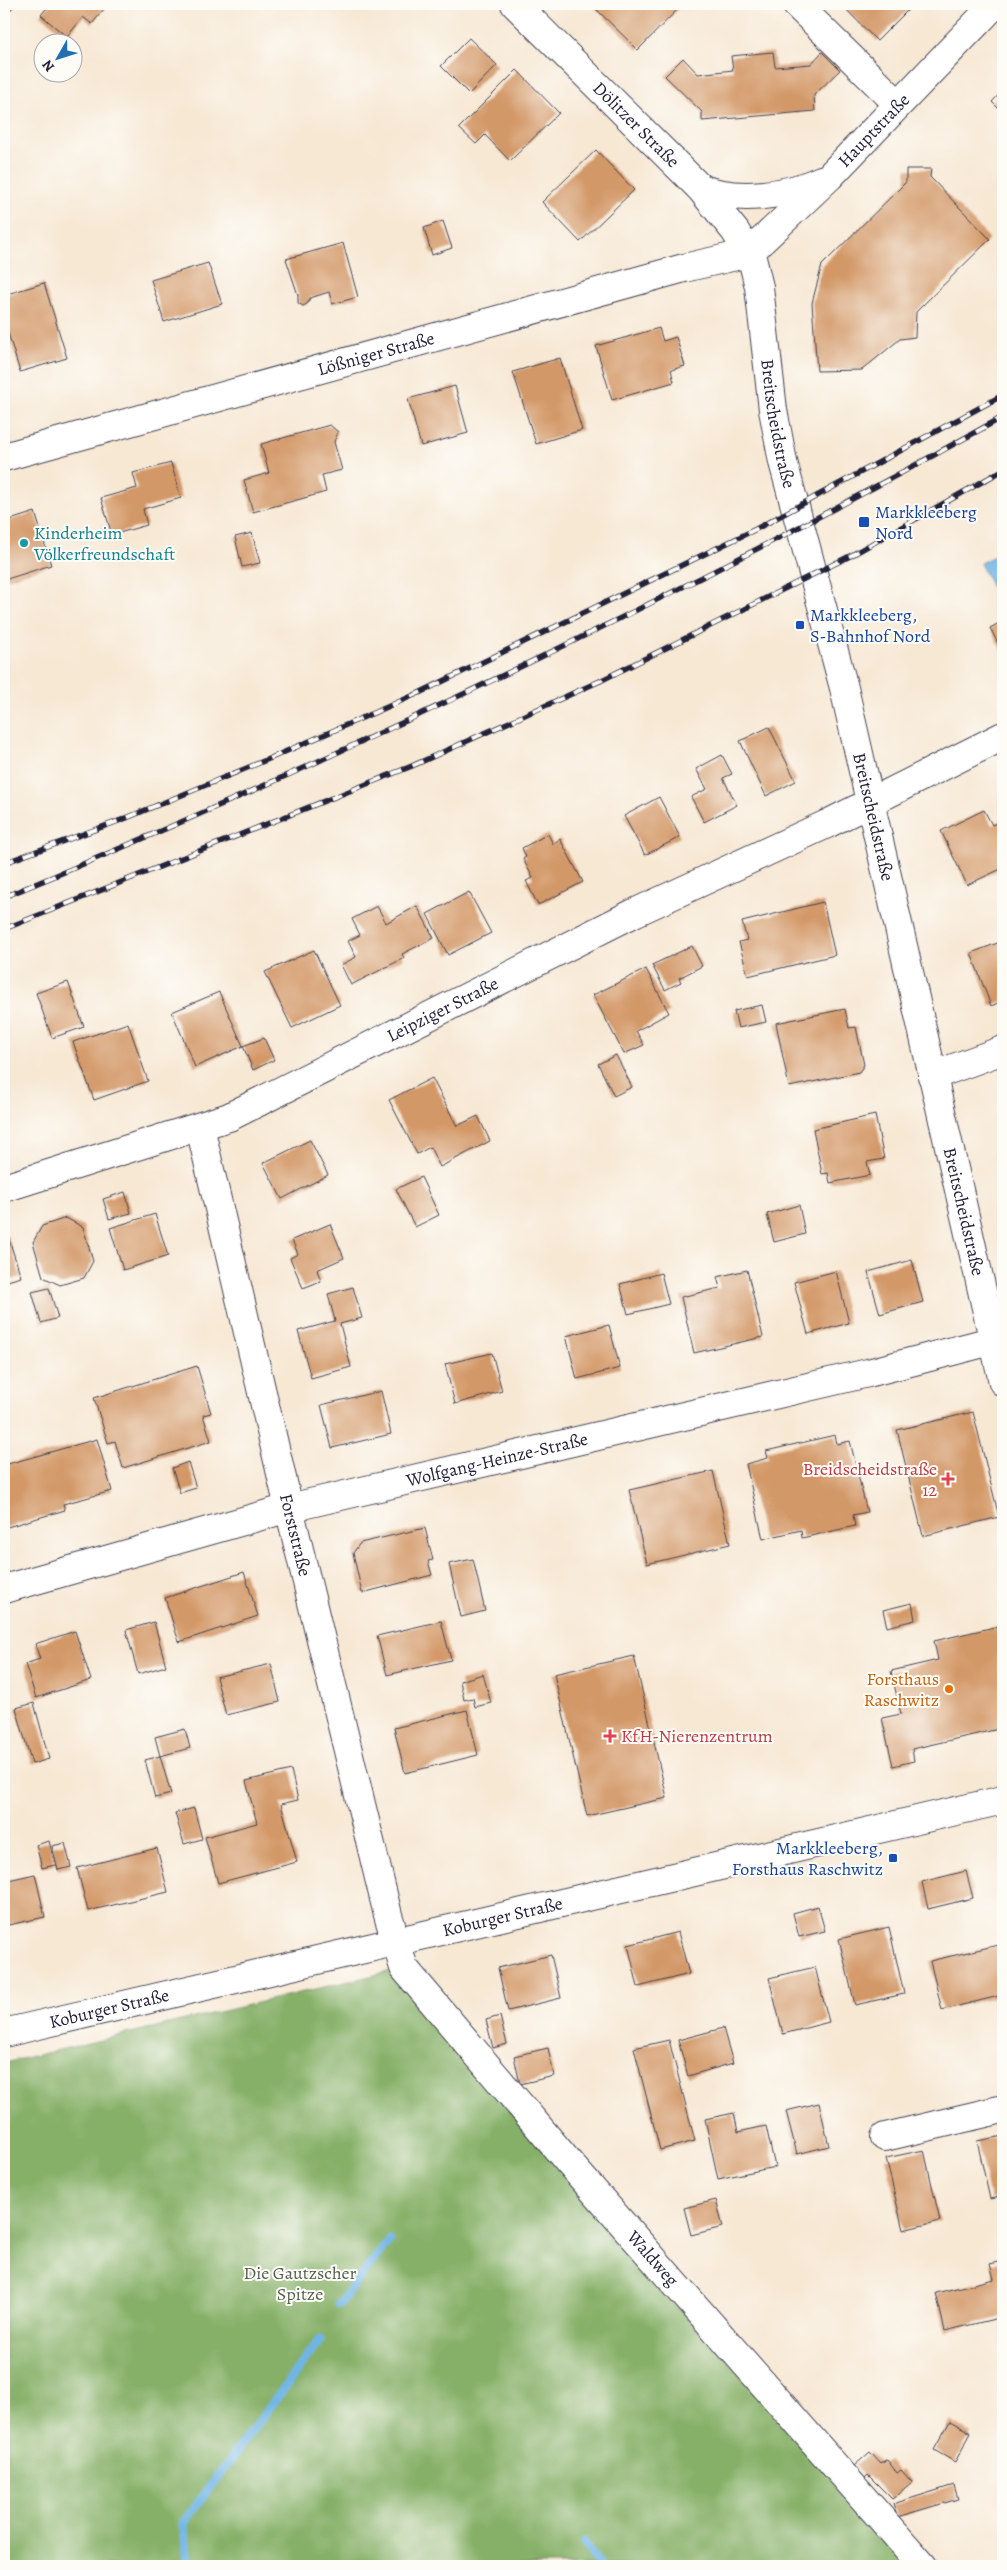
<svg xmlns="http://www.w3.org/2000/svg" width="1007" height="2570" font-family="Alegreya,serif">
<style>
.forest{fill:#86b068;stroke:#546952}
.water{fill:#6fb5e6;stroke:#486c90}
.lines{fill:none;stroke-linecap:round;stroke-linejoin:round}
.stream{stroke:#6fb5e6;stroke-width:9}
.building{fill:#d39868}
.minor-casing{stroke:#424052;stroke-width:30}
.major-casing{stroke:#424052;stroke-width:30}
.minor{stroke:#fff;stroke-width:28}
.major{stroke:#fff;stroke-width:28}
.rail-casing{stroke:#22223b;stroke-width:5.5}
.rail{stroke:#fdfcf7;stroke-width:4;stroke-dasharray:11;stroke-linecap:butt}
.transit-dot{fill:#1a4fb4;stroke:#fdfcf7;stroke-width:2}
.culture-dot{fill:#0f9aa8;stroke:#fdfcf7;stroke-width:2}
.health-dot{fill:#e0444e;stroke:#fdfcf7;stroke-width:2}
.food-dot{fill:#e8710a;stroke:#fdfcf7;stroke-width:2}
.labels{text-anchor:middle;dominant-baseline:central;stroke-width:4;stroke-linejoin:round;paint-order:stroke}
.street-label{font-size:18px;fill:#22223b;stroke:#fdfcf7}
.transit-label{font-size:18px;fill:#164399;stroke:#fdfcf7;text-anchor:start}
.culture-label{font-size:18px;fill:#0d838f;stroke:#fdfcf7;text-anchor:start}
.health-label{font-size:18px;fill:#be3a42;stroke:#fdfcf7;text-anchor:end}
.food-label{font-size:18px;fill:#c56008;stroke:#fdfcf7;text-anchor:end}
.park-label{font-size:18px;fill:#515e50;stroke:#fdfcf7}
</style>
<rect width="100%" height="100%" fill="#fdfcf7"/>
<filter id="ink" filterUnits="userSpaceOnUse"><feTurbulence type="fractalNoise" baseFrequency=".02" numOctaves="2"/><feDisplacementMap in="SourceGraphic" scale="10" xChannelSelector="R" yChannelSelector="G"/><feConvolveMatrix kernelMatrix="1 2 1 2 8 2 1 2 1" color-interpolation-filters="sRGB"/></filter>
<filter id="wash" filterUnits="userSpaceOnUse"><feTurbulence type="fractalNoise" baseFrequency=".0096" numOctaves="4" result="noise"/><feDisplacementMap in="SourceGraphic" scale="20" xChannelSelector="R" yChannelSelector="G"/><feGaussianBlur stdDeviation="1.12" result="paint"/><feColorMatrix in="noise" values="0 0 0 0 0 0 0 0 0 0 0 0 0 0 0 0 0 1.4 0 .05"/><feComposite in="paint" operator="in"/></filter>
<g filter="url(#wash)">
<rect width="100%" height="100%" fill="#f7e8d4"/>
<path class="forest" d="M 404,1968 L 923,2566 L 4,2566 L 4,2063 Z"/>
<path class="water" d="M 1003,552 L 1003,589 L 995,594 L 980,563 Z"/>
<g class="lines">
<g class="stream">
<path d="M 339,2304 L 390,2240"/>
<path d="M 584,2543 L 600,2566"/>
<path d="M 189,2566 L 183,2523 L 320,2340"/>
</g>
</g>
<g id="blocks">
<g class="building">
<path d="M 4,4 L 15,4 L 4,19 Z"/>
<path d="M 50,4 L 108,4 L 92,24 L 83,17 L 67,37 L 41,15 Z"/>
<path d="M 591,4 L 651,4 L 654,7 L 658,4 L 675,4 L 679,8 L 638,50 Z"/>
<path d="M 841,4 L 912,4 L 913,5 L 877,41 Z"/>
<path d="M 469,38 L 497,65 L 469,94 L 441,66 Z"/>
<path d="M 773,52 L 775,67 L 811,64 L 822,52 L 840,70 L 814,95 L 815,111 L 702,121 L 702,112 L 665,76 L 683,58 L 698,74 L 733,70 L 731,56 Z"/>
<path d="M 517,70 L 559,113 L 510,161 L 485,135 L 476,144 L 459,128 Z"/>
<path d="M 1003,90 L 1003,113 L 992,102 Z"/>
<path d="M 596,150 L 634,190 L 580,242 L 542,202 Z"/>
<path d="M 906,169 L 931,169 L 930,177 L 990,239 L 916,312 L 915,337 L 900,339 L 862,370 L 817,371 L 812,303 L 822,265 L 906,182 Z"/>
<path d="M 443,221 L 452,248 L 432,255 L 424,228 Z"/>
<path d="M 343,243 L 358,297 L 332,304 L 329,292 L 310,298 L 307,304 L 303,306 L 298,303 L 298,295 L 286,259 Z"/>
<path d="M 208,263 L 222,304 L 164,322 L 151,280 Z"/>
<path d="M 44,283 L 67,358 L 20,372 L 8,333 L 4,334 L 4,295 Z"/>
<path d="M 659,328 L 663,341 L 676,337 L 685,366 L 671,370 L 674,382 L 612,400 L 596,346 Z"/>
<path d="M 560,358 L 582,430 L 536,444 L 513,372 Z"/>
<path d="M 455,386 L 468,433 L 421,446 L 408,399 Z"/>
<path d="M 330,425 L 338,432 L 334,442 L 342,470 L 322,475 L 326,492 L 253,512 L 244,480 L 269,473 L 261,444 Z"/>
<path d="M 171,463 L 181,498 L 143,509 L 147,525 L 112,535 L 101,498 L 137,488 L 133,473 Z"/>
<path d="M 35,512 L 51,565 L 4,580 L 4,522 Z"/>
<path d="M 252,533 L 260,563 L 242,567 L 235,537 Z"/>
<path d="M 1003,621 L 1003,653 L 990,628 Z"/>
<path d="M 769,727 L 796,781 L 766,796 L 740,741 Z"/>
<path d="M 722,755 L 732,774 L 723,778 L 737,805 L 704,822 L 691,797 L 707,789 L 696,769 Z"/>
<path d="M 659,797 L 680,837 L 645,855 L 624,816 Z"/>
<path d="M 984,810 L 992,825 L 1002,820 L 1003,823 L 1003,868 L 967,885 L 941,831 Z"/>
<path d="M 548,834 L 553,844 L 560,839 L 583,882 L 538,905 L 526,881 L 533,878 L 523,859 L 526,857 L 522,848 Z"/>
<path d="M 469,892 L 491,933 L 448,955 L 427,914 Z"/>
<path d="M 823,902 L 835,955 L 748,976 L 739,942 L 747,940 L 742,922 Z"/>
<path d="M 377,906 L 386,923 L 417,906 L 434,938 L 402,954 L 404,958 L 351,985 L 341,965 L 356,957 L 348,941 L 360,935 L 352,919 Z"/>
<path d="M 1003,941 L 1003,1001 L 991,1006 L 971,953 Z"/>
<path d="M 692,946 L 702,966 L 679,978 L 681,982 L 665,990 L 652,965 Z"/>
<path d="M 314,950 L 340,1005 L 292,1028 L 265,972 Z"/>
<path d="M 646,969 L 669,1013 L 636,1031 L 644,1045 L 624,1054 L 593,995 Z"/>
<path d="M 68,982 L 84,1027 L 52,1038 L 36,993 Z"/>
<path d="M 219,992 L 243,1046 L 195,1067 L 172,1012 Z"/>
<path d="M 762,1005 L 766,1022 L 738,1028 L 734,1011 Z"/>
<path d="M 845,1009 L 849,1028 L 856,1027 L 864,1065 L 859,1072 L 789,1087 L 776,1023 Z"/>
<path d="M 128,1023 L 148,1081 L 94,1100 L 73,1042 Z"/>
<path d="M 264,1038 L 274,1060 L 253,1070 L 243,1046 Z"/>
<path d="M 616,1055 L 632,1087 L 614,1096 L 598,1064 Z"/>
<path d="M 432,1078 L 457,1126 L 478,1116 L 490,1141 L 440,1167 L 430,1147 L 417,1154 L 389,1100 Z"/>
<path d="M 875,1115 L 884,1159 L 867,1162 L 870,1175 L 830,1183 L 828,1173 L 822,1174 L 813,1129 Z"/>
<path d="M 310,1140 L 328,1175 L 282,1199 L 263,1163 Z"/>
<path d="M 421,1177 L 439,1215 L 415,1227 L 396,1189 Z"/>
<path d="M 125,1192 L 131,1213 L 109,1219 L 103,1199 Z"/>
<path d="M 799,1205 L 805,1234 L 774,1242 L 767,1214 Z"/>
<path d="M 155,1214 L 168,1256 L 123,1270 L 110,1228 Z"/>
<path d="M 66,1218 L 83,1227 L 93,1261 L 84,1278 L 60,1285 L 43,1277 L 33,1242 L 42,1226 Z"/>
<path d="M 330,1224 L 344,1258 L 317,1270 L 321,1281 L 303,1288 L 290,1258 L 298,1254 L 292,1240 Z"/>
<path d="M 8,1236 L 21,1277 L 4,1282 L 4,1237 Z"/>
<path d="M 912,1260 L 923,1302 L 880,1314 L 868,1272 Z"/>
<path d="M 747,1270 L 763,1337 L 694,1353 L 681,1297 L 720,1288 L 717,1277 Z"/>
<path d="M 836,1271 L 849,1323 L 808,1334 L 794,1282 Z"/>
<path d="M 661,1273 L 669,1304 L 628,1314 L 620,1284 Z"/>
<path d="M 353,1287 L 362,1318 L 340,1324 L 351,1367 L 311,1378 L 298,1331 L 335,1321 L 328,1294 Z"/>
<path d="M 49,1288 L 58,1318 L 41,1323 L 32,1292 Z"/>
<path d="M 609,1325 L 620,1368 L 577,1379 L 566,1336 Z"/>
<path d="M 492,1353 L 502,1391 L 455,1404 L 445,1364 Z"/>
<path d="M 197,1366 L 211,1413 L 203,1415 L 211,1441 L 123,1468 L 115,1441 L 108,1443 L 94,1398 Z"/>
<path d="M 381,1391 L 391,1434 L 332,1448 L 321,1405 Z"/>
<path d="M 973,1412 L 999,1517 L 923,1536 L 897,1430 Z"/>
<path d="M 835,1435 L 837,1444 L 850,1441 L 867,1512 L 853,1515 L 855,1526 L 802,1538 L 801,1530 L 763,1539 L 746,1464 L 768,1458 L 766,1451 Z"/>
<path d="M 97,1439 L 112,1491 L 63,1504 L 65,1510 L 4,1528 L 4,1465 Z"/>
<path d="M 188,1462 L 196,1488 L 180,1493 L 172,1468 Z"/>
<path d="M 713,1471 L 730,1544 L 647,1564 L 629,1490 Z"/>
<path d="M 425,1528 L 433,1560 L 428,1561 L 432,1575 L 362,1593 L 353,1553 L 360,1543 Z"/>
<path d="M 473,1559 L 485,1611 L 461,1617 L 449,1564 Z"/>
<path d="M 244,1572 L 258,1616 L 179,1642 L 165,1598 Z"/>
<path d="M 912,1603 L 915,1620 L 887,1627 L 883,1610 Z"/>
<path d="M 441,1621 L 451,1660 L 387,1675 L 377,1636 Z"/>
<path d="M 154,1622 L 166,1666 L 138,1674 L 126,1630 Z"/>
<path d="M 1003,1625 L 1003,1728 L 912,1749 L 914,1761 L 893,1766 L 882,1718 L 901,1714 L 891,1671 L 938,1660 L 934,1641 Z"/>
<path d="M 75,1631 L 91,1680 L 36,1698 L 25,1664 L 40,1659 L 35,1644 Z"/>
<path d="M 634,1656 L 667,1798 L 587,1816 L 554,1674 Z"/>
<path d="M 271,1664 L 280,1702 L 226,1715 L 216,1677 Z"/>
<path d="M 483,1674 L 491,1703 L 475,1707 L 473,1698 L 464,1700 L 460,1681 Z"/>
<path d="M 34,1703 L 49,1759 L 32,1764 L 16,1708 Z"/>
<path d="M 467,1710 L 478,1755 L 405,1773 L 394,1728 Z"/>
<path d="M 185,1729 L 190,1748 L 160,1756 L 155,1737 Z"/>
<path d="M 160,1756 L 171,1794 L 155,1798 L 145,1760 Z"/>
<path d="M 291,1770 L 298,1800 L 281,1804 L 297,1862 L 218,1883 L 205,1837 L 257,1823 L 246,1781 Z"/>
<path d="M 194,1808 L 202,1839 L 184,1844 L 175,1813 Z"/>
<path d="M 49,1841 L 55,1865 L 42,1868 L 36,1845 Z"/>
<path d="M 65,1843 L 71,1867 L 58,1870 L 52,1846 Z"/>
<path d="M 157,1848 L 168,1892 L 88,1911 L 77,1868 Z"/>
<path d="M 966,1871 L 973,1898 L 928,1909 L 922,1882 Z"/>
<path d="M 35,1874 L 45,1917 L 4,1926 L 4,1881 Z"/>
<path d="M 818,1906 L 825,1931 L 799,1937 L 793,1913 Z"/>
<path d="M 889,1927 L 904,1994 L 855,2005 L 839,1939 Z"/>
<path d="M 678,1932 L 689,1974 L 638,1987 L 628,1945 Z"/>
<path d="M 998,1945 L 1003,1967 L 1003,1995 L 942,2010 L 930,1961 Z"/>
<path d="M 551,1955 L 561,1998 L 508,2011 L 498,1968 Z"/>
<path d="M 815,1967 L 829,2022 L 783,2034 L 769,1978 Z"/>
<path d="M 500,2016 L 507,2044 L 493,2048 L 486,2020 Z"/>
<path d="M 723,2028 L 733,2063 L 688,2076 L 678,2040 Z"/>
<path d="M 669,2040 L 695,2141 L 660,2150 L 634,2048 Z"/>
<path d="M 548,2048 L 554,2076 L 520,2084 L 514,2056 Z"/>
<path d="M 819,2103 L 829,2146 L 797,2154 L 786,2111 Z"/>
<path d="M 734,2113 L 738,2132 L 766,2126 L 775,2167 L 718,2179 L 705,2119 Z"/>
<path d="M 1003,2136 L 1003,2196 L 990,2199 L 977,2141 Z"/>
<path d="M 924,2150 L 940,2221 L 903,2230 L 886,2158 Z"/>
<path d="M 716,2200 L 723,2227 L 691,2235 L 684,2208 Z"/>
<path d="M 1003,2261 L 1003,2317 L 945,2331 L 936,2293 L 994,2279 L 990,2264 Z"/>
<path d="M 950,2421 L 971,2433 L 955,2462 L 934,2450 Z"/>
<path d="M 870,2452 L 881,2464 L 887,2460 L 897,2473 L 901,2470 L 912,2482 L 892,2499 L 868,2475 L 865,2478 L 854,2466 Z"/>
<path d="M 954,2485 L 958,2499 L 897,2517 L 893,2504 Z"/>
</g>
</g>
</g>
<g filter="url(#ink)">
<use href="#blocks" fill-opacity="0" stroke="#424052" stroke-width="1"/>
<g class="lines">
<g class="minor-casing">
<g id="minor">
<path d="M 796,4 L 898,104"/>
<path id="s1" d="M 4,457 L 684,268 L 749,253"/>
<path d="M 932,1076 L 1003,1050"/>
<path id="s2" d="M 200,1127 L 289,1508 L 388,1915 L 404,1968 L 570,2164 L 923,2566"/>
<path id="s3" d="M 4,1188 L 229,1117 L 634,913 L 827,824 L 1003,736"/>
<path id="s4" d="M 4,1589 L 289,1508 L 868,1373 L 1003,1338"/>
<path d="M 885,2137 L 1003,2109"/>
</g>
</g>
<g class="major-casing">
<g id="major">
<path id="s5" d="M 515,4 L 700,188 L 735,231 L 752,258 L 759,287 L 773,410 L 783,462 L 844,688 L 1003,1382"/>
<path d="M 700,188 C 736,202 787,196 821,180"/>
<path id="s6" d="M 749,253 L 829,177 L 995,4"/>
<path id="s7" d="M 4,2033 L 1003,1800"/>
</g>
</g>
<use href="#minor" class="minor"/>
<use href="#major" class="major"/>
<g class="rail-casing">
<g id="rail">
<path d="M 4,863 L 124,819 L 271,758 L 419,693 L 756,529 L 1003,395"/>
<path d="M 4,897 C 346,756 680,597 1003,417"/>
<path d="M 4,929 L 412,766 L 600,681 L 850,556 L 1003,470"/>
</g>
</g>
<use href="#rail" class="rail"/>
</g>
</g>
<g class="transit-dot">
<rect x="858" y="516" width="12" height="12" rx="2.5"/>
<rect x="795" y="620" width="10" height="10" rx="2.5"/>
<rect x="888" y="1853" width="10" height="10" rx="2.5"/>
</g>
<circle class="culture-dot" cx="24" cy="543" r="5"/>
<g class="health-dot">
<path d="M945.5 1471.5h5v5h5v5h-5v5h-5v-5h-5v-5h5z"/>
<path d="M607.5 1728.5h5v5h5v5h-5v5h-5v-5h-5v-5h5z"/>
</g>
<circle class="food-dot" cx="949" cy="1689" r="5"/>
<g class="labels">
<g class="street-label">
<text stroke="none"><textPath href="#s5" startOffset="171">Dölitzer Straße</textPath></text>
<text stroke="none"><textPath href="#s6" startOffset="175">Hauptstraße</textPath></text>
<text stroke="none"><textPath href="#s1" startOffset="386">Lößniger Straße</textPath></text>
<text stroke="none"><textPath href="#s5" startOffset="516">Breitscheidstraße</textPath></text>
<text stroke="none"><textPath href="#s5" startOffset="921">Breitscheidstraße</textPath></text>
<text stroke="none"><textPath href="#s3" startOffset="475">Leipziger Straße</textPath></text>
<text stroke="none"><textPath href="#s5" startOffset="1326">Breitscheidstraße</textPath></text>
<text stroke="none"><textPath href="#s4" startOffset="510">Wolfgang-Heinze-Straße</textPath></text>
<text stroke="none"><textPath href="#s2" startOffset="419">Forststraße</textPath></text>
<text stroke="none"><textPath href="#s7" startOffset="512">Koburger Straße</textPath></text>
<text stroke="none"><textPath href="#s7" startOffset="108">Koburger Straße</textPath></text>
<text stroke="none"><textPath href="#s2" startOffset="1248">Waldweg</textPath></text>
</g>
<g class="transit-label">
<text x="875" y="512">Markkleeberg<tspan x="875" dy="21">Nord</tspan></text>
<text x="810" y="615">Markkleeberg,<tspan x="810" dy="21">S-Bahnhof Nord</tspan></text>
<text x="883" y="1848" text-anchor="end">Markkleeberg,<tspan x="883" dy="21">Forsthaus Raschwitz</tspan></text>
</g>
<g class="culture-label">
<text x="34" y="533">Kinderheim<tspan x="34" dy="21">Völkerfreundschaft</tspan></text>
</g>
<g class="health-label">
<text x="937" y="1469">Breidscheidstraße<tspan x="937" dy="21">12</tspan></text>
<text x="621" y="1736" text-anchor="start">KfH-Nierenzentrum</text>
</g>
<g class="food-label">
<text x="939" y="1679">Forsthaus<tspan x="939" dy="21">Raschwitz</tspan></text>
</g>
<g class="park-label">
<text x="300" y="2273">Die Gautzscher<tspan x="300" dy="21">Spitze</tspan></text>
</g>
</g>
<rect width="1007" height="2570" fill="none" stroke="#fdfcf7" stroke-width="20"/>
<g transform="translate(58 58) rotate(231)"><circle r="24" fill="#fdfcf7" stroke="#a5a5ac"/>
<path d="M0-4L9 19L0 12L-9 19Z" fill="#1f6fb2"/>
<text y="-8" font-size="14" font-weight="bold" text-anchor="middle" fill="#22223b">N</text>
</g>
</svg>
